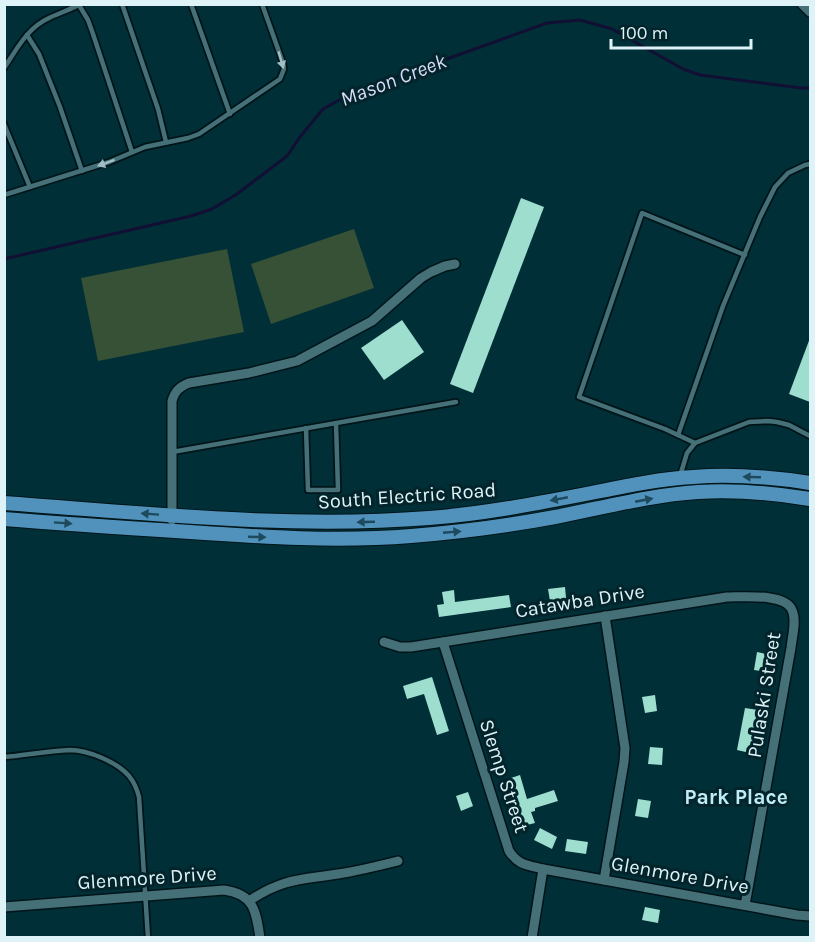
<svg xmlns="http://www.w3.org/2000/svg" width="815" height="942" font-family="Karla,sans-serif">
<style>
.green{fill:#365135}
.lines{fill:none;stroke-linecap:round;stroke-linejoin:round}
.stream{stroke:#111034;stroke-width:3}
.building{fill:#9ddecf}
.service-casing{stroke:#011519;stroke-width:8}
.minor-casing{stroke:#011519;stroke-width:12}
.primary-casing{stroke:#011519;stroke-width:16}
.service{stroke:#457078;stroke-width:4.5}
.minor{stroke:#457078;stroke-width:9}
.primary{stroke:#5192bc;stroke-width:14}
.oneway{fill:#a0bfc5}
.oneway2{fill:#1e4a5d}
.labels{text-anchor:middle;dominant-baseline:central;stroke-width:6;stroke-linejoin:round;paint-order:stroke}
.street-label{font-size:20px;fill:#ddf3f8;stroke:#02242a}
.water-label{font-size:21px;font-style:italic;fill:#d8dcf9;stroke:#02242a}
.neighbourhood-label{font-size:21px;font-weight:bold;fill:#bfedf7;stroke:#02242a}
</style>
<rect width="100%" height="100%" fill="#002f37"/>
<g class="green">
<path d="M 354,229 L 374,288 L 271,324 L 251,264 Z"/>
<path d="M 227,249 L 244,332 L 98,361 L 81,278 Z"/>
</g>
<g class="lines">
<path class="stream" d="M 4,259 L 191,216 L 212,209 L 237,194 L 287,156 L 300,137 L 323,109 L 352,93 L 547,23 L 580,20 L 612,29 L 683,69 L 700,75 L 801,88 L 810,88"/>
</g>
<g class="building">
<path d="M 521,198 L 544,207 L 473,393 L 450,384 Z"/>
<path d="M 402,320 L 424,352 L 384,380 L 361,348 Z"/>
<path d="M 810,338 L 810,402 L 789,394 Z"/>
<path d="M 565,587 L 566,598 L 550,601 L 548,589 Z"/>
<path d="M 454,590 L 455,602 L 509,595 L 511,607 L 439,617 L 437,605 L 444,604 L 442,592 Z"/>
<path d="M 757,652 L 770,655 L 767,672 L 754,670 Z"/>
<path d="M 432,677 L 449,731 L 437,735 L 424,694 L 407,699 L 403,686 Z"/>
<path d="M 655,695 L 657,711 L 645,713 L 642,697 Z"/>
<path d="M 745,708 L 758,710 L 750,753 L 737,750 Z"/>
<path d="M 650,747 L 663,748 L 662,765 L 648,764 Z"/>
<path d="M 520,775 L 527,799 L 554,790 L 558,801 L 535,808 L 535,811 L 531,812 L 535,823 L 523,826 L 508,779 Z"/>
<path d="M 468,792 L 473,806 L 461,811 L 456,796 Z"/>
<path d="M 638,799 L 651,801 L 648,818 L 635,816 Z"/>
<path d="M 540,828 L 557,837 L 552,849 L 534,840 Z"/>
<path d="M 567,839 L 588,842 L 586,854 L 565,851 Z"/>
<path d="M 645,907 L 660,910 L 658,923 L 642,920 Z"/>
</g>
<g class="lines">
<g class="service-casing">
<g id="service">
<path d="M 122,4 L 158,109 L 166,142"/>
<path d="M 191,4 L 230,114"/>
<path d="M 79,5 L 88,20 L 93,34 L 132,152"/>
<path d="M 27,35 L 39,54 L 60,107 L 82,171"/>
<path d="M 4,68 C 17,49 27,28 49,18 C 59,13 70,10 80,4"/>
<path d="M 4,124 L 30,187"/>
<path d="M 4,195 L 109,162 L 145,147 L 188,138 L 199,134 L 280,79 L 284,69 L 283,63 L 262,4"/>
<path d="M 306,428 L 308,490 L 338,490 L 336,423"/>
<path d="M 678,435 L 723,306 L 760,217 L 775,187 L 788,173 L 805,165 L 810,164"/>
<path d="M 695,443 L 665,429 L 579,397 L 642,213 L 745,255"/>
<path d="M 172,452 L 456,402"/>
<path d="M 680,476 L 687,453 L 695,443 L 749,422 L 768,421 L 777,422 L 789,425 L 810,436"/>
<path d="M 4,757 C 26,755 48,751 70,750 C 88,750 117,762 129,776 C 134,782 137,789 139,797 L 148,938"/>
</g>
</g>
<g class="minor-casing">
<g id="minor">
<path d="M 802,4 L 810,12"/>
<path d="M 172,520 L 172,401 C 175,391 179,387 189,383 L 249,373 L 297,361 L 372,321 L 421,278 L 431,272 L 445,266 L 455,264"/>
<path d="M 384,642 L 400,647 L 411,647 L 727,597 C 743,597 785,593 792,610 C 797,621 792,637 791,648 L 745,905"/>
<path d="M 443,642 L 509,851 C 518,865 527,865 543,869 L 797,915 L 810,916"/>
<path d="M 604,880 L 624,762 L 625,748 L 605,616"/>
<path d="M 249,901 C 283,878 301,880 338,874 C 358,871 378,866 398,861"/>
<path d="M 4,907 L 224,890 C 254,894 256,911 260,938"/>
<path d="M 532,938 L 543,869"/>
</g>
</g>
<g class="primary-casing">
<g id="primary">
<path d="M 4,503 C 146,513 288,529 429,518 C 482,514 534,504 586,494 C 621,487 657,479 693,477 C 733,474 772,477 810,483"/>
<path d="M 4,519 C 66,524 128,528 190,532 C 263,537 337,542 411,536 C 460,532 507,526 555,517 C 602,508 650,495 698,492 C 735,490 774,493 810,499"/>
</g>
</g>
<use href="#service" class="service"/>
<use href="#minor" class="minor"/>
<use href="#primary" class="primary"/>
</g>
<defs><path id="oneway-solid" d="M-6-.8H1V-3.2L6.5 0L1 3.2V.8H-6Z" transform="scale(1.5)"/></defs>
<g class="oneway">
<use href="#oneway-solid" transform="translate(281 60) rotate(74)"/>
<use href="#oneway-solid" transform="translate(106 163) rotate(160)"/>
</g>
<g class="oneway2">
<use href="#oneway-solid" transform="translate(752 477) rotate(-178)"/>
<use href="#oneway-solid" transform="translate(559 499) rotate(169)"/>
<use href="#oneway-solid" transform="translate(644 500) rotate(-11)"/>
<use href="#oneway-solid" transform="translate(150 514) rotate(-176)"/>
<use href="#oneway-solid" transform="translate(366 522) rotate(178)"/>
<use href="#oneway-solid" transform="translate(63 523) rotate(4)"/>
<use href="#oneway-solid" transform="translate(452 532) rotate(-5)"/>
<use href="#oneway-solid" transform="translate(257 537) rotate(2)"/>
</g>
<g class="labels">
<g class="street-label">
<text transform="translate(407 496) rotate(-4)">South Electric Road</text>
<text transform="translate(580 601) rotate(-9)">Catawba Drive</text>
<text transform="translate(764 695) rotate(-81)">Pulaski Street</text>
<text transform="translate(504 776) rotate(72)">Slemp Street</text>
<text transform="translate(680 875) rotate(10)">Glenmore Drive</text>
<text transform="translate(147 878) rotate(-4)">Glenmore Drive</text>
</g>
<g class="water-label">
<text transform="translate(393 80) rotate(-21)">Mason Creek</text>
</g>
<g class="neighbourhood-label">
<text x="736" y="797">Park Place</text>
</g>
</g>
<rect width="815" height="942" fill="none" stroke="#ddf3f8" stroke-width="12"/>
<path d="M611 39v9h140v-9" fill="none" stroke="#ddf3f8" stroke-width="3"/>
<text x="620" y="39" font-size="18" fill="#ddf3f8" stroke="#02242a" stroke-width="4.5" paint-order="stroke">100 m</text>
</svg>
